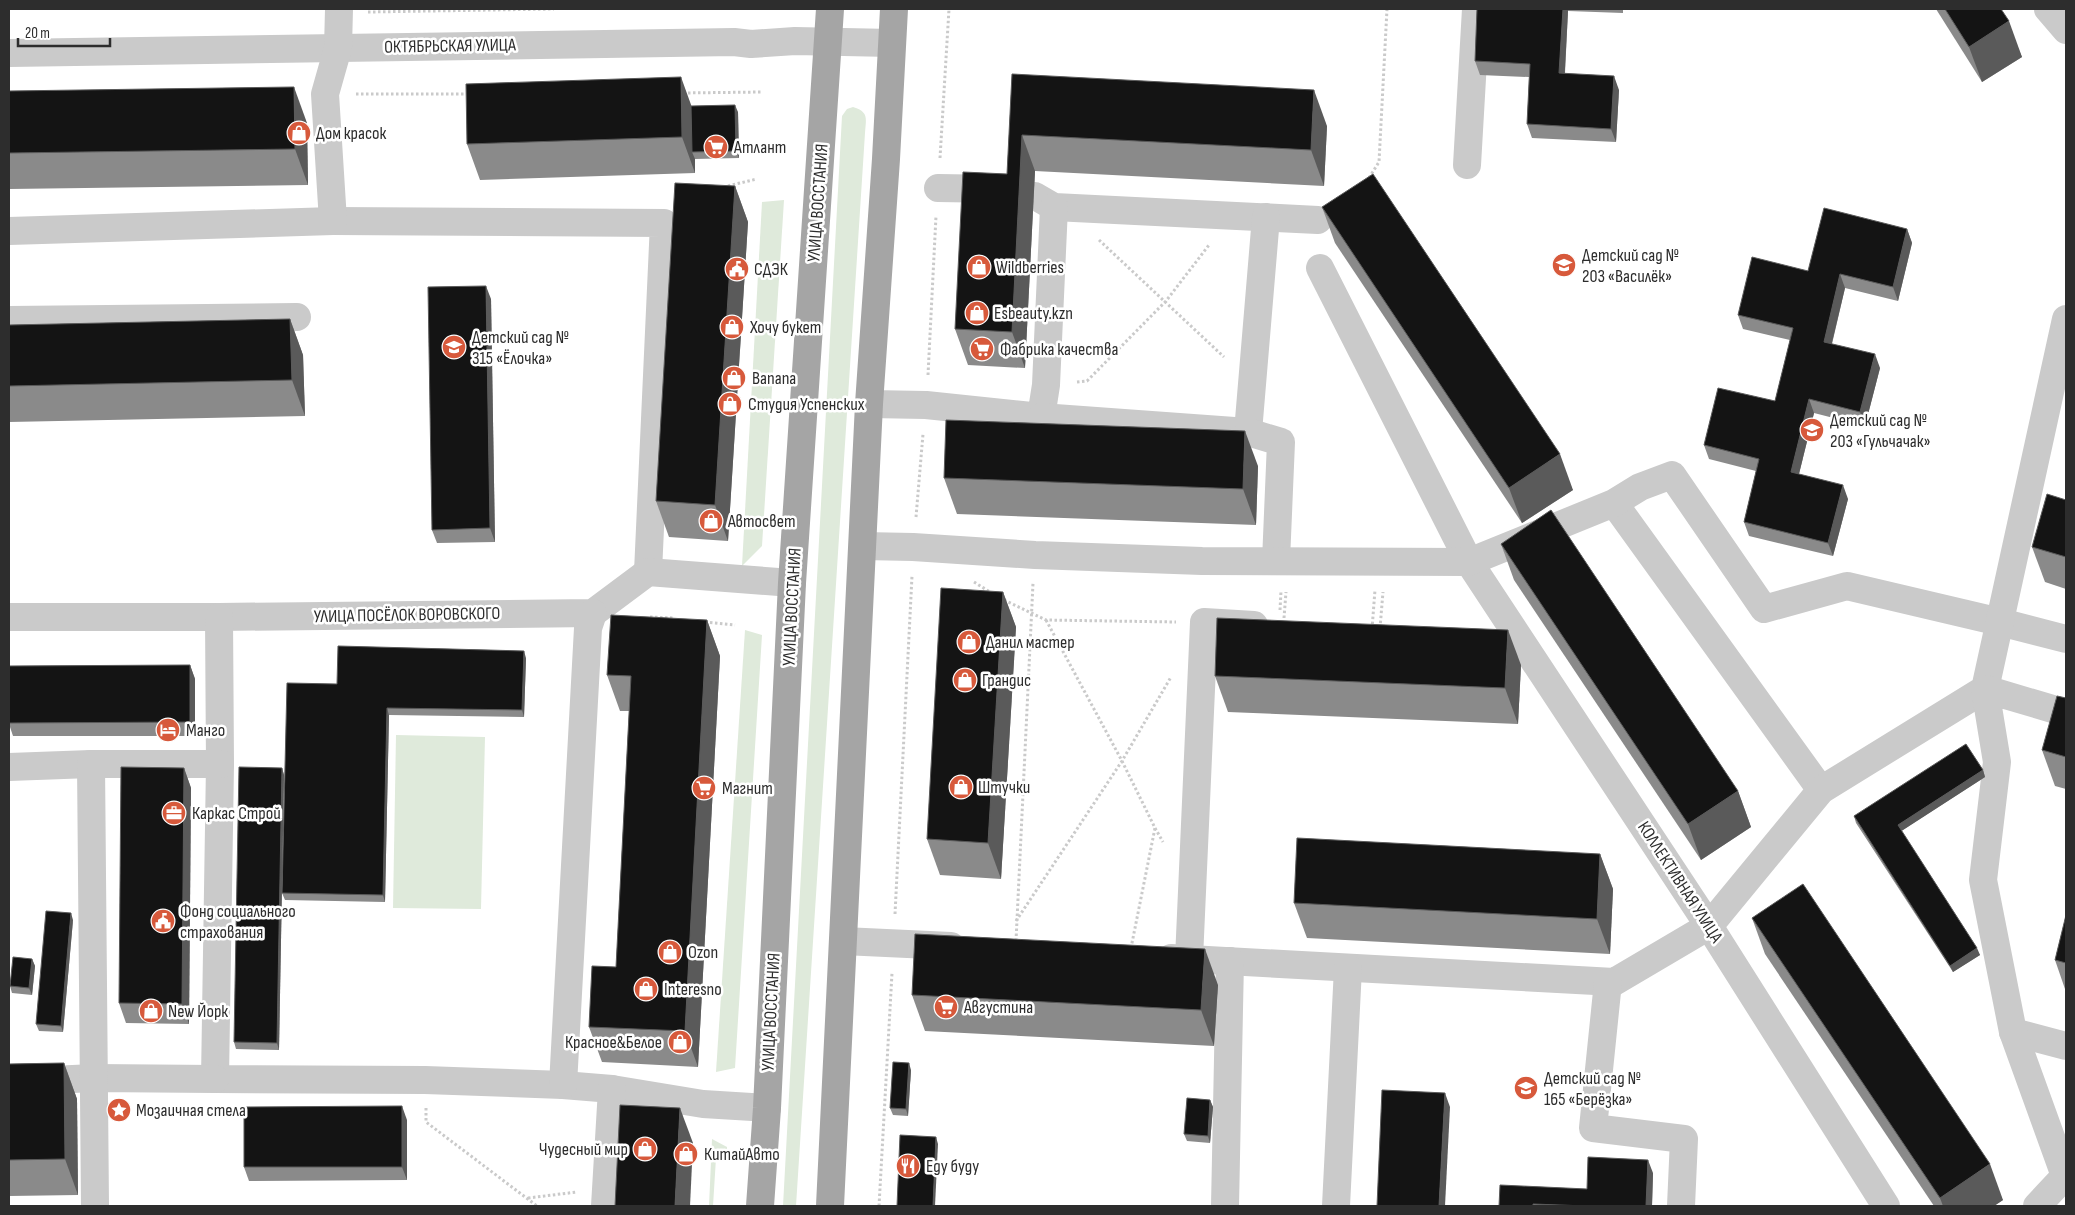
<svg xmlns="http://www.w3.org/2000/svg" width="2075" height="1215" font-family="'Sofia Sans Condensed',sans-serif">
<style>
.green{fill:#dfeadb}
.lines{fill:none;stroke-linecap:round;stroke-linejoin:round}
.path{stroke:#cacaca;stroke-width:3;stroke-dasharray:2.5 2.5;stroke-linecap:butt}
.minor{stroke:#cacaca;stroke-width:28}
.major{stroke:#a5a5a5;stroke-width:28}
.wall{fill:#8a8a8a}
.shaded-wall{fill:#5a5a5a}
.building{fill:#141414;stroke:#5a5a5a}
.labels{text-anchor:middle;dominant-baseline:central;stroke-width:5;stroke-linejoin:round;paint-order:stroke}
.street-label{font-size:18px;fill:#2d2d2d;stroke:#fff}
.poi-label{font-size:18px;fill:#2d2d2d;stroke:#fff;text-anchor:start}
</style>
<rect width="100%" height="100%" fill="#fff"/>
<g class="green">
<path d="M 853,107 C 869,112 866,118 865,133 L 796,1206 L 783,1206 L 842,116 L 847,109 Z"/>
<path d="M 784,200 L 762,546 L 742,566 L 762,202 Z"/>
<path d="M 745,630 L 762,635 L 735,1068 L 716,1072 Z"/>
<path d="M 396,735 L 485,737 L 481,909 L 393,908 Z"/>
<path d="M 712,1139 L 727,1147 L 727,1157 L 716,1158 L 713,1206 L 709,1206 Z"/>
</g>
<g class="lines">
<g class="path">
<path d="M 368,12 L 554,9"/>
<path d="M 683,93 L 761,92"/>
<path d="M 356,94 L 469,94"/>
<path d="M 940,158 L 949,9"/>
<path d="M 1369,178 L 1379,162 L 1387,9"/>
<path d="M 723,187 L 757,179"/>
<path d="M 1099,240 L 1224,357"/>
<path d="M 928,375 L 936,216"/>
<path d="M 1077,382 L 1087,381 L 1166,301 L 1209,245"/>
<path d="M 916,517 L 923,434"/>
<path d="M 974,582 L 990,592"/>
<path d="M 1004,600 L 1046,620 L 1176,622"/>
<path d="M 1280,610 L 1281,591"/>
<path d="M 650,617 L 674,618"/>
<path d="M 1284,618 L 1286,592"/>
<path d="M 1046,620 L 1122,761 L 1155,828 L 1131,948"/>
<path d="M 705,622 L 735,625"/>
<path d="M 1380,628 L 1383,592"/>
<path d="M 1372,629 L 1375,590"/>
<path d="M 1155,828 L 1163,842"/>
<path d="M 895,914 L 912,576"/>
<path d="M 1016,921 L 1122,761 L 1171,677"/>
<path d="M 1016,941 L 1033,583"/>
<path d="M 426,1108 L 426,1122 L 537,1206"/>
<path d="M 528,1198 L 577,1192"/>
<path d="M 879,1206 L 892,973"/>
</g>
<g class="minor">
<path d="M 2048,9 L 2066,30"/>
<path d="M 9,53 L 734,42 L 751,44 L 795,41 L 892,43"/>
<path d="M 1467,165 L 1476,9"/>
<path d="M 938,188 L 999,189"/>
<path d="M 1035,196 L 1054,207 L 1318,220"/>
<path d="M 333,221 L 664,223 L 648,572"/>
<path d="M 9,231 L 333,221 L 325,94 L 338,48 L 339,9"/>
<path d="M 1320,268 L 1469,562 L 1709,926 L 1886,1206"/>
<path d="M 9,320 L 297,317"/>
<path d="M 869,404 L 926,405 L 1041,417 L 1046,385 L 1054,207"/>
<path d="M 1041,417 L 1248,432 L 1266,217"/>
<path d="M 1248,432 L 1281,442 L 1276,561"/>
<path d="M 1614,503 L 1821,790"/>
<path d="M 863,546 L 913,547 L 1035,555 L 1202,561 L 1469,562 L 1614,503 L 1640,487 L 1672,475 L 1764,609 L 1847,586 L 2000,622 L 2066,639"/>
<path d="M 9,617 L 219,617 L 593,613 L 648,572 L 792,583"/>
<path d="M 219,617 L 220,764 L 215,1079 L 425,1080 L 563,1085 L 612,1089 L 703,1104 L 767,1108"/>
<path d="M 9,767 L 91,764"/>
<path d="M 843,941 L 951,946"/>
<path d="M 1171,958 L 1614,982 L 1709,926 L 1821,790 L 1985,689 L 2066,319"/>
<path d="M 1189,959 L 1204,622 L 1254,625"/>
<path d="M 1608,982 L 1593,1128 L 1684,1139 L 1681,1206"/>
<path d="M 2013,1032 L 2066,1046"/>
<path d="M 9,1082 L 94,1078 L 215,1079"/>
<path d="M 563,1085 L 588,628 L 593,613"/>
<path d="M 95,1206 L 91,764 L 220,764"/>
<path d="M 605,1206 L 612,1089"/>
<path d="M 1225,1206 L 1230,961"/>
<path d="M 1336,1206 L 1348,968"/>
<path d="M 2037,1206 L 2065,1176 L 2013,1032 L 1983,880 L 1997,762 L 1985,689 L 2066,713"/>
</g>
<g class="major">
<path d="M 760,1206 L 767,1108 L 792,583 L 830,9"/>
<path d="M 830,1206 L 869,404 L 886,159 L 894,9"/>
</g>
</g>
<g class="wall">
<path d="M 1477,9 L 1623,9 L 1623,13 L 1568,11 L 1565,73 L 1619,90 L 1616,142 L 1532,138 L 1527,124 L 1529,77 L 1480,75 L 1475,61 Z"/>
<path d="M 1936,9 L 2001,9 L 2022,57 L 1982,82 Z"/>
<path d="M 1012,74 L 1327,126 L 1324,186 L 1035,171 L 1025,368 L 968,365 L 955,329 L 1007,174 Z"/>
<path d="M 9,91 L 307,123 L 308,185 L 9,189 Z"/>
<path d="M 691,106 L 738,112 L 739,158 L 695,159 L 695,173 L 480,180 L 467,144 Z"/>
<path d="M 735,186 L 748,222 L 728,541 L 669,537 L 656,501 Z"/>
<path d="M 1322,207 L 1573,490 L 1522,523 L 1335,243 Z"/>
<path d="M 1907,229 L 1912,243 L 1898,301 L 1845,288 L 1832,344 L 1880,368 L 1865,426 L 1814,413 L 1799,474 L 1848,499 L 1833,556 L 1749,536 L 1744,522 L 1756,471 L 1709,459 L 1704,445 L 1775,401 L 1790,340 L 1743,329 L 1738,315 L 1808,271 Z"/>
<path d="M 491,299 L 495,542 L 437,543 L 432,530 Z"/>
<path d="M 290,319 L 303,355 L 305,416 L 9,422 L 9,325 Z"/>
<path d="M 1258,466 L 1256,525 L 957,514 L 944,478 Z"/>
<path d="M 2066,500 L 2066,589 L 2045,582 L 2032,547 Z"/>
<path d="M 1501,544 L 1738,791 L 1751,827 L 1701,860 L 1514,580 Z"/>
<path d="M 1003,592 L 1016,627 L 1001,879 L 940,875 L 927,839 Z"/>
<path d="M 707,620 L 720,656 L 698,1067 L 602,1062 L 589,1027 L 616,967 L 629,711 L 620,711 L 607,675 Z"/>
<path d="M 526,658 L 524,717 L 389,715 L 385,902 L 285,900 L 282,893 L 337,684 Z"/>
<path d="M 190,665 L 195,679 L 195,736 L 13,736 L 9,724 L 9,666 Z"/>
<path d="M 1521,665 L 1518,724 L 1228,712 L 1215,676 Z"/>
<path d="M 2066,698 L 2066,789 L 2055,786 L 2042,750 Z"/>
<path d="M 184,768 L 191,788 L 189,1024 L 126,1023 L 119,1003 Z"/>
<path d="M 282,768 L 284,775 L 279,1050 L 236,1049 L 234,1042 Z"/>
<path d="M 1983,770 L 1985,777 L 1901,831 L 1980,955 L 1953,972 L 1856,823 L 1854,816 Z"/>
<path d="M 1600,854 L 1613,889 L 1610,954 L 1307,938 L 1294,903 Z"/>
<path d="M 2066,915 L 2066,992 L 2055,960 Z"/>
<path d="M 1752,918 L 2003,1200 L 1994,1206 L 1934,1206 L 1765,954 Z"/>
<path d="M 73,920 L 63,1032 L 39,1031 L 36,1024 Z"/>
<path d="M 32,959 L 35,966 L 32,995 L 12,993 L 10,986 Z"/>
<path d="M 1218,985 L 1214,1046 L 925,1031 L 912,995 Z"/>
<path d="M 64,1063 L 77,1099 L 78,1195 L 9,1196 L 9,1064 Z"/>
<path d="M 911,1070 L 908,1116 L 893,1115 L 890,1108 Z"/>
<path d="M 1210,1100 L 1213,1107 L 1210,1143 L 1187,1141 L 1184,1134 Z"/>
<path d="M 407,1120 L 407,1180 L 249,1181 L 244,1167 Z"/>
<path d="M 1653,1173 L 1652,1206 L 1499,1206 L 1587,1189 Z"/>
</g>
<g class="shaded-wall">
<path d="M 1563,9 L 1568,9 L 1568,11 L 1564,87 L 1559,73 Z"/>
<path d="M 2009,21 L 2022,57 L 1982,82 L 1969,47 Z"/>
<path d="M 1614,76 L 1619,90 L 1616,142 L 1611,129 Z"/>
<path d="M 681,77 L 694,113 L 692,152 L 695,159 L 695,173 L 682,137 Z"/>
<path d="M 294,87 L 307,123 L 308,185 L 295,149 Z"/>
<path d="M 1314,90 L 1327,126 L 1324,186 L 1311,150 Z"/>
<path d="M 735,105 L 738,112 L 739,158 L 736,151 Z"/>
<path d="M 1022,135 L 1035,171 L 1025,368 L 1012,332 Z"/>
<path d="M 735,186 L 748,222 L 728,541 L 715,505 Z"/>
<path d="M 1907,229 L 1912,243 L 1898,301 L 1893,287 Z"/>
<path d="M 1840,274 L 1845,288 L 1829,355 L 1824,342 Z"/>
<path d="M 486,286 L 491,299 L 495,542 L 490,528 Z"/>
<path d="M 290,319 L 303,355 L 305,416 L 292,380 Z"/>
<path d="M 1875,354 L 1880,368 L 1865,426 L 1860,412 Z"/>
<path d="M 1809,399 L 1814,413 L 1796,486 L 1791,472 Z"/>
<path d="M 1245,431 L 1258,466 L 1256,525 L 1243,489 Z"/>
<path d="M 1560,454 L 1573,490 L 1522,523 L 1509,488 Z"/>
<path d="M 1843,485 L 1848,499 L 1833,556 L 1828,543 Z"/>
<path d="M 1003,592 L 1016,627 L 1001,879 L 988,843 Z"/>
<path d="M 707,620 L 720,656 L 698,1067 L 685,1031 Z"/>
<path d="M 1508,630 L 1521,665 L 1518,724 L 1505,688 Z"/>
<path d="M 524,651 L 526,658 L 524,717 L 522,710 Z"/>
<path d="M 190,665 L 195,679 L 195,736 L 190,722 Z"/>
<path d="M 387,708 L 389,715 L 385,902 L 383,895 Z"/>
<path d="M 184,768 L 191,788 L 189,1024 L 182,1004 Z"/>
<path d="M 282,768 L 284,775 L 279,1050 L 277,1043 Z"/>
<path d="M 1983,770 L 1985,777 L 1900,832 L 1898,825 Z"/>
<path d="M 1738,791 L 1751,827 L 1701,860 L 1688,824 Z"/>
<path d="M 1600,854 L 1613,889 L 1610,954 L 1597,919 Z"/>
<path d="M 71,913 L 73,920 L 63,1032 L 61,1026 Z"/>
<path d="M 1977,948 L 1980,955 L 1953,972 L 1950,966 Z"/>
<path d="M 1205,949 L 1218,985 L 1214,1046 L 1201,1010 Z"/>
<path d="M 32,959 L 35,966 L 32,995 L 29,988 Z"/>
<path d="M 64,1063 L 77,1099 L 78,1195 L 65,1159 Z"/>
<path d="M 909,1063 L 911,1070 L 908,1116 L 906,1109 Z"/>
<path d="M 1445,1093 L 1450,1107 L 1445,1206 L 1439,1206 Z"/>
<path d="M 1210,1100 L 1213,1107 L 1210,1143 L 1208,1136 Z"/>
<path d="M 402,1106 L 407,1120 L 407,1180 L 402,1167 Z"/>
<path d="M 680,1108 L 693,1143 L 690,1206 L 675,1206 Z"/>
<path d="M 936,1137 L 938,1144 L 935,1206 L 933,1206 Z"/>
<path d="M 1648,1160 L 1653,1173 L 1652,1206 L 1646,1206 Z"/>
<path d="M 1990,1164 L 2003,1200 L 1994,1206 L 1943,1206 L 1940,1198 Z"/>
</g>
<g class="building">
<path d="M 1477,9 L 1563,9 L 1559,73 L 1614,76 L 1611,129 L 1527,124 L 1530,64 L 1475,61 Z"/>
<path d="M 1945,9 L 2001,9 L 2009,21 L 1969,47 Z"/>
<path d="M 1012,74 L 1314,90 L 1311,150 L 1022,135 L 1012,332 L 955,329 L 963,172 L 1007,174 Z"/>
<path d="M 681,77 L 682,137 L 467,144 L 466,84 Z"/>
<path d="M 294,87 L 295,149 L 9,153 L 9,91 Z"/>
<path d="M 735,105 L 736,151 L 692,152 L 691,106 Z"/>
<path d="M 1373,174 L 1560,454 L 1509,488 L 1322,207 Z"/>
<path d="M 675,183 L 735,186 L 715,505 L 656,501 Z"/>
<path d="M 1824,208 L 1907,229 L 1893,287 L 1840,274 L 1824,342 L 1875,354 L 1860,412 L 1809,399 L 1791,472 L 1843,485 L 1828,543 L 1744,522 L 1759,459 L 1704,445 L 1718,388 L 1775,401 L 1793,328 L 1738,315 L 1752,257 L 1808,271 Z"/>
<path d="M 486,286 L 490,528 L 432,530 L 428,287 Z"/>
<path d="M 290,319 L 292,380 L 9,386 L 9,325 Z"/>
<path d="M 946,420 L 1245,431 L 1243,489 L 944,478 Z"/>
<path d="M 2047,494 L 2066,500 L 2066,557 L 2032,547 Z"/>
<path d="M 1551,510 L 1738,791 L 1688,824 L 1501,544 Z"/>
<path d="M 941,588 L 1003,592 L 988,843 L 927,839 Z"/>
<path d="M 611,615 L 707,620 L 685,1031 L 589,1027 L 592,966 L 616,967 L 631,676 L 607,675 Z"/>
<path d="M 1217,618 L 1508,630 L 1505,688 L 1215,676 Z"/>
<path d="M 338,646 L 524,651 L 522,710 L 387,708 L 383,895 L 282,893 L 287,683 L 337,684 Z"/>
<path d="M 190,665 L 190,722 L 9,723 L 9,666 Z"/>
<path d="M 2057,696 L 2066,698 L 2066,757 L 2042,750 Z"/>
<path d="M 1966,744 L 1983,770 L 1898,825 L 1977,948 L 1950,966 L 1854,816 Z"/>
<path d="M 121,767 L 184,768 L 182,1004 L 119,1003 Z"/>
<path d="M 239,767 L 282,768 L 277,1043 L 234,1042 Z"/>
<path d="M 1297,838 L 1600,854 L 1597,919 L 1294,903 Z"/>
<path d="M 1803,884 L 1990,1164 L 1940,1198 L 1752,918 Z"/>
<path d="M 46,911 L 71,913 L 61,1026 L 36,1024 Z"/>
<path d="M 2066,915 L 2066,963 L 2055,960 Z"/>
<path d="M 915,934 L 1205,949 L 1201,1010 L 912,995 Z"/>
<path d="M 13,957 L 32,959 L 29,988 L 10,986 Z"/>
<path d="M 893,1062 L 909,1063 L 906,1109 L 890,1108 Z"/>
<path d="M 64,1063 L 65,1159 L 9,1160 L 9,1064 Z"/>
<path d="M 1382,1090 L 1445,1093 L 1439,1206 L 1377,1206 Z"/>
<path d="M 1187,1098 L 1210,1100 L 1208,1136 L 1184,1134 Z"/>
<path d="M 620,1105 L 680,1108 L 675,1206 L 615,1206 Z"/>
<path d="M 402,1106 L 402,1167 L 244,1167 L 244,1107 Z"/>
<path d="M 900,1135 L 936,1137 L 933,1206 L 897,1206 Z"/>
<path d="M 1588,1157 L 1648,1160 L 1646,1206 L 1586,1206 L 1533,1204 L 1533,1206 L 1499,1206 L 1500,1185 L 1587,1189 Z"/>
</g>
<defs>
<g id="shop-disc" transform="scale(1.25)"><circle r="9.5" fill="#d7593b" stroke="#fff"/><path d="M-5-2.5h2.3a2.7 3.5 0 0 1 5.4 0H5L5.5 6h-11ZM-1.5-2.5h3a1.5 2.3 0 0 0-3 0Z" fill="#fff"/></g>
<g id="supermarket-disc" transform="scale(1.25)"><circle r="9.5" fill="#d7593b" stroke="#fff"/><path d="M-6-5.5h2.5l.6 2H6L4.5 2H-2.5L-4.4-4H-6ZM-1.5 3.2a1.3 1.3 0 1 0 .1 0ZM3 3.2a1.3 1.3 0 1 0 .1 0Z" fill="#fff"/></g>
<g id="school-disc" transform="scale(1.25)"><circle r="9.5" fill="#d7593b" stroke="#fff"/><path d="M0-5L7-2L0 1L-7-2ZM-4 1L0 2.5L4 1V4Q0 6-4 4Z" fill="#fff"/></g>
<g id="civic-disc" transform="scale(1.25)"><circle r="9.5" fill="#d7593b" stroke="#fff"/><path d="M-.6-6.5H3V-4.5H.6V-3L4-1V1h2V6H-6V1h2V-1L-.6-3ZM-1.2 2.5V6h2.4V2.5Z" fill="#fff"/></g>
<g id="hotel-disc" transform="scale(1.25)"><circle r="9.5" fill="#d7593b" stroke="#fff"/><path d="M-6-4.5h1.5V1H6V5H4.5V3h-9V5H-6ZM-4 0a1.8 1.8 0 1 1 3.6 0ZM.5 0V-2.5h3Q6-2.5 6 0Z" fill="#fff"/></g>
<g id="office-disc" transform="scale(1.25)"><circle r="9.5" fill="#d7593b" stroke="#fff"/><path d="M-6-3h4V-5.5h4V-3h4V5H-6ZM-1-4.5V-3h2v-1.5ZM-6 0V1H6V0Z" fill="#fff"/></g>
<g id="sight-disc" transform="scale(1.25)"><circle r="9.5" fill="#d7593b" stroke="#fff"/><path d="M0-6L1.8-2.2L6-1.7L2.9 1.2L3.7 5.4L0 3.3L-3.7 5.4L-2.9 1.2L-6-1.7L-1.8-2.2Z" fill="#fff"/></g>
<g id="restaurant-disc" transform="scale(1.25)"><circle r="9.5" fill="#d7593b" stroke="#fff"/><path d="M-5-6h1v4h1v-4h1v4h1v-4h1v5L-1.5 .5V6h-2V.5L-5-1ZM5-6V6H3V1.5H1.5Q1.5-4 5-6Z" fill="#fff"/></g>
</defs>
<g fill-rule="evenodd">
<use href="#shop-disc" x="299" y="133"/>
<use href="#supermarket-disc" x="716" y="147"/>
<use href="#school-disc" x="1564" y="265"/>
<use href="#shop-disc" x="979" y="267"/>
<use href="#civic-disc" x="737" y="269"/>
<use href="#shop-disc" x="977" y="313"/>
<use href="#shop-disc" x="732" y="327"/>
<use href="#school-disc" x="454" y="347"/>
<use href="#supermarket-disc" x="982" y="349"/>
<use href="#shop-disc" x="734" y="378"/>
<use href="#shop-disc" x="730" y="404"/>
<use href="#school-disc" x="1812" y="430"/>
<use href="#shop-disc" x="711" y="521"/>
<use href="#shop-disc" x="969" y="642"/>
<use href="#shop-disc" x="965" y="680"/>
<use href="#hotel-disc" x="168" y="730"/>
<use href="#shop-disc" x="961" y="787"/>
<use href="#supermarket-disc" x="704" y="788"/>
<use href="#office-disc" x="174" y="813"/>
<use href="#civic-disc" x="163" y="921"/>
<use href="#shop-disc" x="670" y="952"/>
<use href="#shop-disc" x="646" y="989"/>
<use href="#supermarket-disc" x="946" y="1007"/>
<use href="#shop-disc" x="151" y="1011"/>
<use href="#shop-disc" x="680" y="1042"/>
<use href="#school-disc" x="1526" y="1088"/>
<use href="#sight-disc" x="119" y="1110"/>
<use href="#shop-disc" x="645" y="1149"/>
<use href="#shop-disc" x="686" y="1154"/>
<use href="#restaurant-disc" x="908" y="1166"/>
</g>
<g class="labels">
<g class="street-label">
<text transform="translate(450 46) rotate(-1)">ОКТЯБРЬСКАЯ УЛИЦА</text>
<text transform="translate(818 203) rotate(-86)">УЛИЦА ВОССТАНИЯ</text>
<text transform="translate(792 607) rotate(-87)">УЛИЦА ВОССТАНИЯ</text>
<text transform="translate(407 615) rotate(-1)">УЛИЦА ПОСЁЛОК ВОРОВСКОГО</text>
<text transform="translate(1680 882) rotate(57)">КОЛЛЕКТИВНАЯ УЛИЦА</text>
<text transform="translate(771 1012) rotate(-87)">УЛИЦА ВОССТАНИЯ</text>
</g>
<g class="poi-label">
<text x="316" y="133">Дом красок</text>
<text x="734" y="147">Атлант</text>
<text x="1582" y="255">Детский сад №<tspan x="1582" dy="21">203 «Василёк»</tspan></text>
<text x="996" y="267">Wildberries</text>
<text x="754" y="269">СДЭК</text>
<text x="994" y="313">Esbeauty.kzn</text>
<text x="750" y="327">Хочу букет</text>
<text x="472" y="337">Детский сад №<tspan x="472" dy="21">315 «Ёлочка»</tspan></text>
<text x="1000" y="349">Фабрика качества</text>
<text x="752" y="378">Banana</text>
<text x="748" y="404">Студия Успенских</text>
<text x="1830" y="420">Детский сад №<tspan x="1830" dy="21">203 «Гульчачак»</tspan></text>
<text x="728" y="521">Автосвет</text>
<text x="986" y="642">Данил мастер</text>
<text x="982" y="680">Грандис</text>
<text x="186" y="730">Манго</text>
<text x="978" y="787">Штучки</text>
<text x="722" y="788">Магнит</text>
<text x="192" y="813">Каркас Строй</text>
<text x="180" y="911">Фонд социального<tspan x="180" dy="21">страхования</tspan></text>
<text x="688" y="952">Ozon</text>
<text x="664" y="989">Interesno</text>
<text x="964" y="1007">Августина</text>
<text x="168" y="1011">New Йорк</text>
<text x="662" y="1042" text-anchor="end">Красное&amp;Белое</text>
<text x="1544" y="1078">Детский сад №<tspan x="1544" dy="21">165 «Берёзка»</tspan></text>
<text x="136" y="1110">Мозаичная стела</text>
<text x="628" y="1149" text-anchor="end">Чудесный мир</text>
<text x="704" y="1154">КитайАвто</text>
<text x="926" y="1166">Еду буду</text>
</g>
</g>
<rect width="2075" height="1215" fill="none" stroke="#2d2d2d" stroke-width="20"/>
<path d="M18 38v8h92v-8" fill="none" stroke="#2d2d2d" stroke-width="2.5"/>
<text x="25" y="38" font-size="15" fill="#2d2d2d" stroke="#ffffff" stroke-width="4" paint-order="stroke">20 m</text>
</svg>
